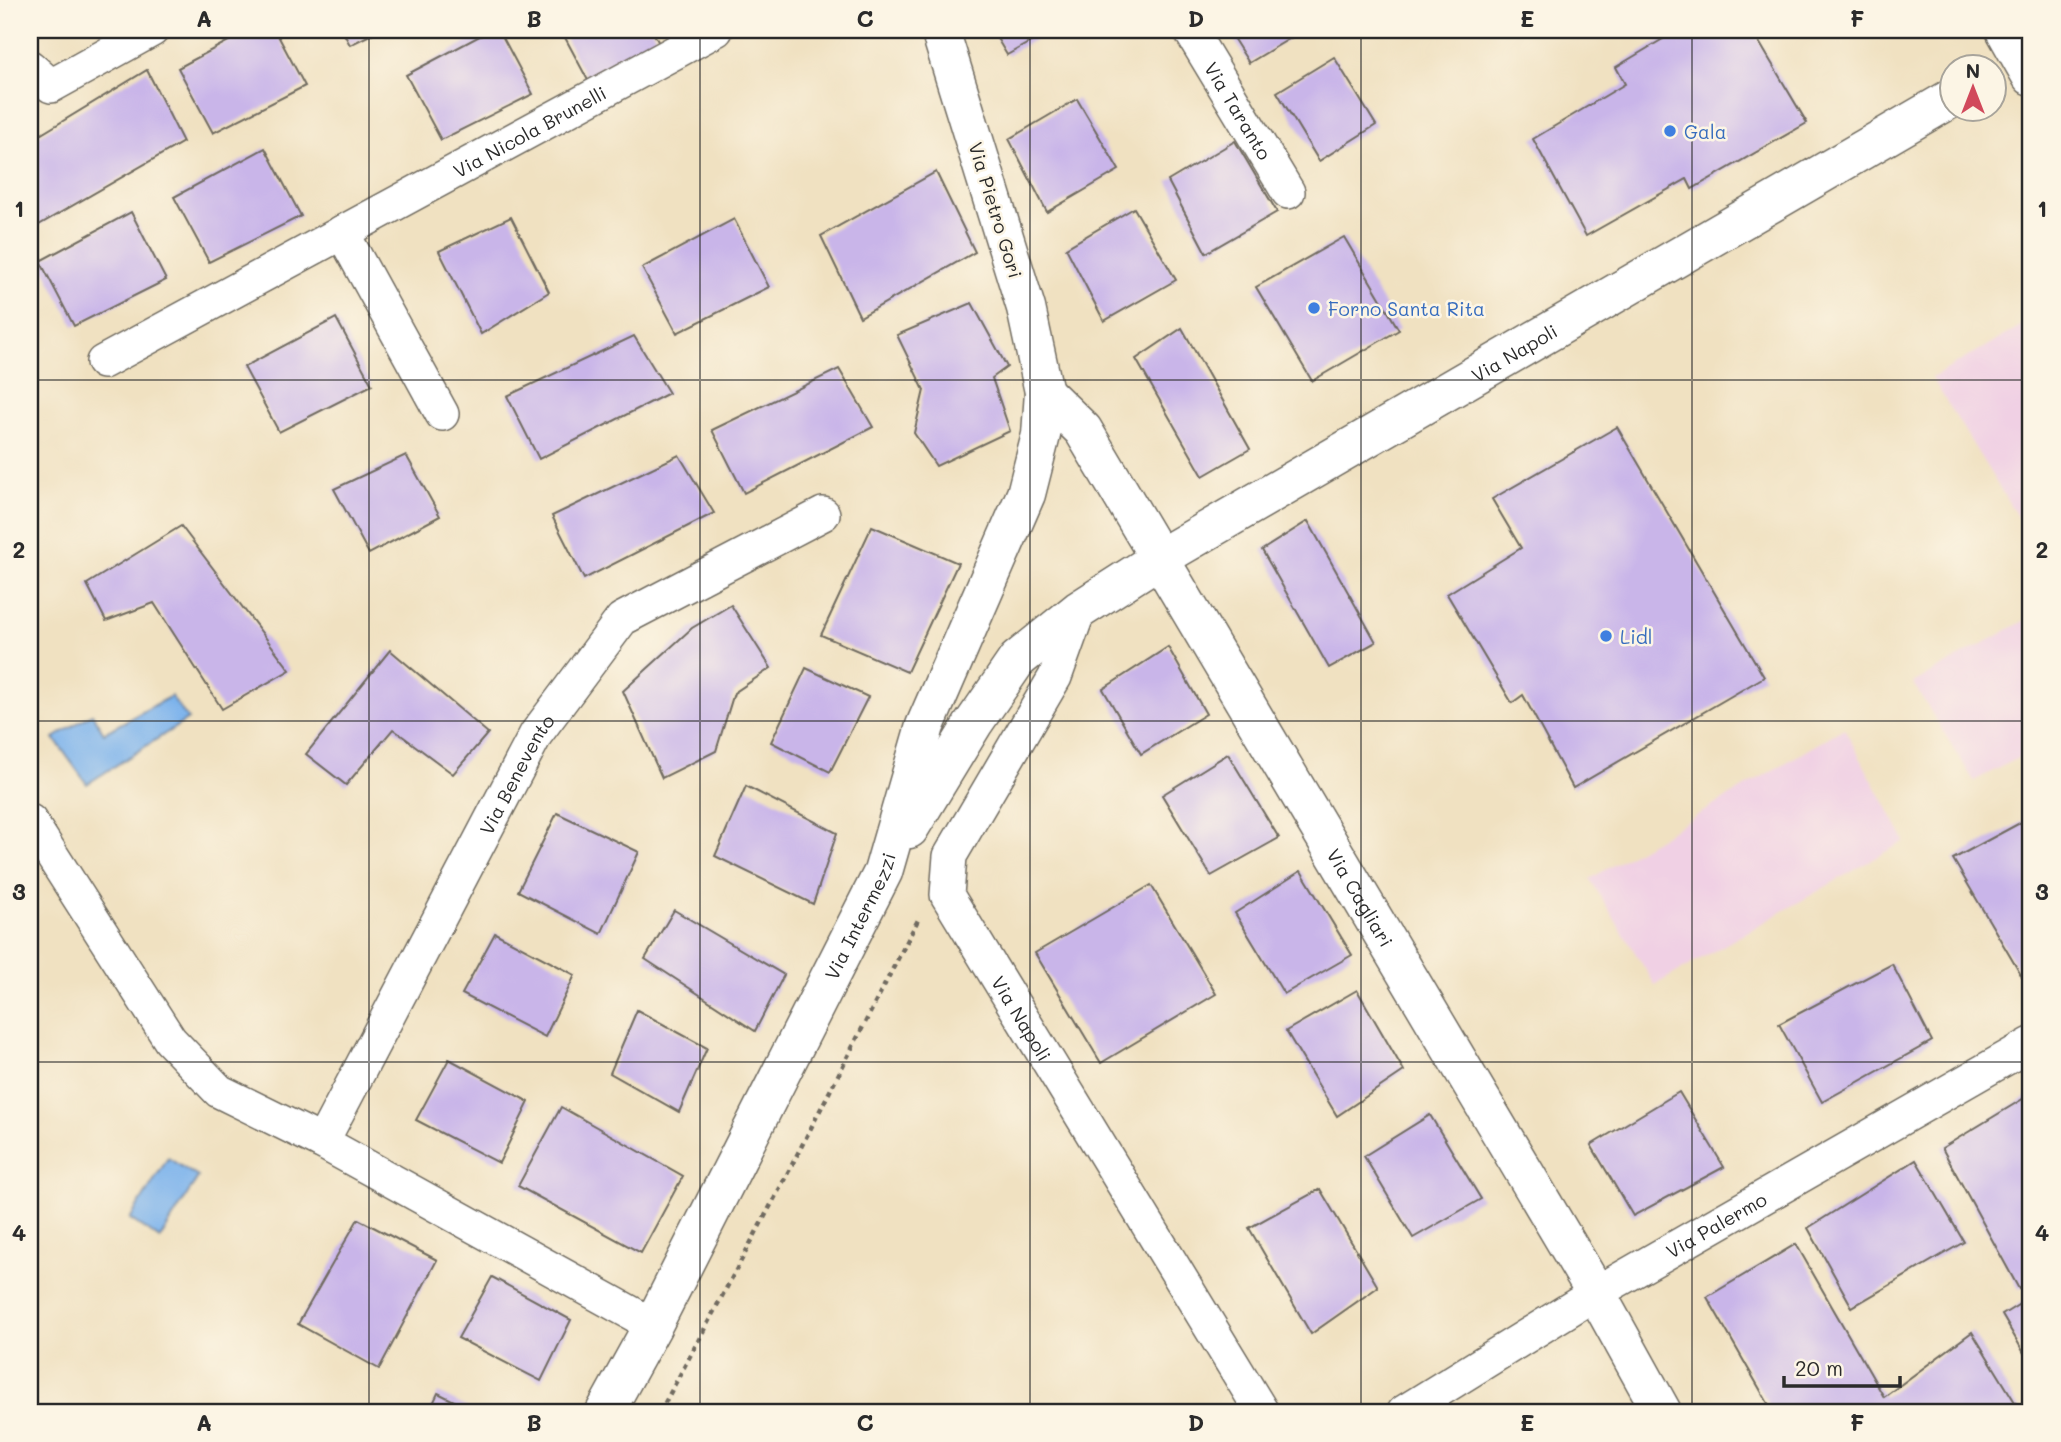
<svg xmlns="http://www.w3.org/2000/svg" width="2061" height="1442" font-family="Mali,sans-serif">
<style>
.built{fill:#f0d0e4}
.water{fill:#7db3ec;stroke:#546f8c;stroke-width:2}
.building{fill:#c9b5e9}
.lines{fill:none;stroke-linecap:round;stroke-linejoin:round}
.street-casing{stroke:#706b60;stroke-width:36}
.secondary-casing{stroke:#706b60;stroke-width:41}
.path{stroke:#706b60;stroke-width:4.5;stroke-dasharray:5 5;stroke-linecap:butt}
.street{stroke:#fff;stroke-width:33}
.secondary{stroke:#fff;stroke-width:38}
.grid{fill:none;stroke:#2b2b2b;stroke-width:2;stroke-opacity:0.55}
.shop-dot{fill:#3f7fe0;stroke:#fcf5e5;stroke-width:2.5}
.labels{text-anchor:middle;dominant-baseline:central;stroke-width:5;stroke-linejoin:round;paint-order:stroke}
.street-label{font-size:19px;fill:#2b2b2b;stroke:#fcf5e5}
.shop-label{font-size:19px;fill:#366cbe;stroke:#fcf5e5;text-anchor:start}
.neatline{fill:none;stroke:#2b2b2b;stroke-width:2.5}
.grid-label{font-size:23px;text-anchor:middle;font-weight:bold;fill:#2b2b2b}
</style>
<rect width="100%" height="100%" fill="#fcf5e5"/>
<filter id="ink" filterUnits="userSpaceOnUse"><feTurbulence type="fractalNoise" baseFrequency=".0143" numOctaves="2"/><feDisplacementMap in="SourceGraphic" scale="14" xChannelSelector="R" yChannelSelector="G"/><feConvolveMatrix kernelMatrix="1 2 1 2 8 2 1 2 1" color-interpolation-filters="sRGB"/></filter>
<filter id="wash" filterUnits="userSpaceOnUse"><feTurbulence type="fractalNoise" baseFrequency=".00686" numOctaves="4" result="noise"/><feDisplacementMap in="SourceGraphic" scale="28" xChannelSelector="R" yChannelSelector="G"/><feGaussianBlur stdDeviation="1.57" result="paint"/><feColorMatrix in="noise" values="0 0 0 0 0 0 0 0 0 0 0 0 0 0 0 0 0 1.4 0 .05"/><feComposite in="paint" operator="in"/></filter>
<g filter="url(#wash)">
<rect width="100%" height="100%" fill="#f0e1c1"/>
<g class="built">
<path d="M 2031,320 L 2031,539 L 1932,378 Z"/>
<path d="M 2031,617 L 2031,751 L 1974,781 L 1913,683 Z"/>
<path d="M 1844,728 L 1905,841 L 1655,985 L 1590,879 Z"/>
</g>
<g class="water">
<path d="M 171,696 L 188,719 L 87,784 L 54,738 L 92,714 L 104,733 Z"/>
<path d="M 168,1158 L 198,1177 L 160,1239 L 130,1219 Z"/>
</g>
<g id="blocks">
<g class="building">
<path d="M 249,30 L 275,30 L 305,86 L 213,133 L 178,68 Z"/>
<path d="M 342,30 L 380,30 L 350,45 Z"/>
<path d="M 491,30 L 499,30 L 533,94 L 441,140 L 406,75 Z"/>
<path d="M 561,30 L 652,30 L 663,51 L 592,88 Z"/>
<path d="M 992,30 L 1052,30 L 1007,55 Z"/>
<path d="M 1228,30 L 1304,30 L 1249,63 Z"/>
<path d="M 1678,30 L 1752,30 L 1807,123 L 1692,189 L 1687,179 L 1586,236 L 1533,139 L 1625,84 L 1616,67 Z"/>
<path d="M 1334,57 L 1376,125 L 1319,161 L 1277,92 Z"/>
<path d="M 147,70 L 183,142 L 30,230 L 30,141 Z"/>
<path d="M 1077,99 L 1119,170 L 1047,212 L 1009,139 Z"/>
<path d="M 1235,141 L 1277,212 L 1206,253 L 1168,181 Z"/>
<path d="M 265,148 L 301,216 L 209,262 L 174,197 Z"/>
<path d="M 936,172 L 975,252 L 860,317 L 821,236 Z"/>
<path d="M 1134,208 L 1176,280 L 1104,321 L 1066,248 Z"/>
<path d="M 131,212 L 166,280 L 74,326 L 40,261 Z"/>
<path d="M 511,217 L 549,292 L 481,334 L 439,251 Z"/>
<path d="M 734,219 L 769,287 L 677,333 L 642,268 Z"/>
<path d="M 1344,237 L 1399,330 L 1312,381 L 1256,287 Z"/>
<path d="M 972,303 L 1007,367 L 992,378 L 1010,431 L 936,466 L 914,433 L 924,390 L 897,335 Z"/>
<path d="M 336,318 L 372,385 L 279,432 L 244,367 Z"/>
<path d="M 1182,328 L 1250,449 L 1203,476 L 1136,359 Z"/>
<path d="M 634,336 L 669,393 L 539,459 L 507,396 Z"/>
<path d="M 839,369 L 873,427 L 744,493 L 712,430 Z"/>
<path d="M 1617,427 L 1764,677 L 1573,788 L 1523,695 L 1512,703 L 1447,594 L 1521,548 L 1492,499 Z"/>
<path d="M 406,455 L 440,516 L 369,554 L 334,489 Z"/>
<path d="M 679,455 L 714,513 L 584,579 L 552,516 Z"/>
<path d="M 1308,521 L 1376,642 L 1329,668 L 1262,550 Z"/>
<path d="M 181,526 L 290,670 L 222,709 L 154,603 L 106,621 L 87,584 Z"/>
<path d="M 872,526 L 958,563 L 907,672 L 821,635 Z"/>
<path d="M 731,605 L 771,668 L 734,693 L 716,751 L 662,778 L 623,691 L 692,628 Z"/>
<path d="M 1168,647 L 1206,714 L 1141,754 L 1103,689 Z"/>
<path d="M 390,650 L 488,733 L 453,774 L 393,729 L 346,785 L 306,754 Z"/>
<path d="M 806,668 L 868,697 L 830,772 L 771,742 Z"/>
<path d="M 1228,754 L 1279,838 L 1211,876 L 1162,795 Z"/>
<path d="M 746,786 L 837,833 L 813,904 L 715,856 Z"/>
<path d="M 557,813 L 639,852 L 601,934 L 518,891 Z"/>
<path d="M 2031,817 L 2031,992 L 1953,859 Z"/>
<path d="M 1301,871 L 1352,955 L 1284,994 L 1235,913 Z"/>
<path d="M 1151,885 L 1216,994 L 1101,1063 L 1035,953 Z"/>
<path d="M 674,910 L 784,975 L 755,1031 L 645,959 Z"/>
<path d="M 495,933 L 575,975 L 545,1037 L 462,994 Z"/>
<path d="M 1892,964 L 1932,1041 L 1822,1102 L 1779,1024 Z"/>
<path d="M 1357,990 L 1404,1071 L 1337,1116 L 1286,1031 Z"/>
<path d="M 637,1010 L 707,1048 L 679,1112 L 610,1073 Z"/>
<path d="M 449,1059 L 529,1102 L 499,1163 L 416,1120 Z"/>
<path d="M 1679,1092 L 1724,1167 L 1633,1216 L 1591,1145 Z"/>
<path d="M 2031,1094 L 2031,1282 L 2019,1289 L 1942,1148 Z"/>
<path d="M 561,1107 L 683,1176 L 641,1253 L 518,1186 Z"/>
<path d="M 1430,1115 L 1481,1199 L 1413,1238 L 1364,1156 Z"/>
<path d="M 1916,1160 L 1964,1242 L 1852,1307 L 1808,1228 Z"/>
<path d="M 1320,1189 L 1378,1287 L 1311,1334 L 1249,1228 Z"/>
<path d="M 358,1219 L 437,1260 L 379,1369 L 298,1324 Z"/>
<path d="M 1796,1244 L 1884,1397 L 1972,1332 L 2021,1412 L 1773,1412 L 1707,1297 Z"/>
<path d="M 492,1277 L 571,1320 L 541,1381 L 458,1338 Z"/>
<path d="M 2031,1297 L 2031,1365 L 2002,1315 Z"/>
<path d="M 438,1393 L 476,1412 L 429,1412 Z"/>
</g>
</g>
</g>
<g filter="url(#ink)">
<use href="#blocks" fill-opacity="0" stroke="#706b60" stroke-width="2"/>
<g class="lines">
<g class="street-casing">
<g id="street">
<path id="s1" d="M 1190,30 L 1288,192"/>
<path d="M 30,67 L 51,86 L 152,30"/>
<path d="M 342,232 L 442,414"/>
<path id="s2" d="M 103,362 L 716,30"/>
<path id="s3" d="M 1079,610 L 1055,677 L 950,856 L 947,895 L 1262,1412"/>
<path d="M 30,821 L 170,1040 L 219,1091 L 322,1142 L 653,1325"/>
<path id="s4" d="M 322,1142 L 536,734 L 622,619 L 823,514"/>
<path id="s5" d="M 1404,1412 L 1596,1293 L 2031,1044"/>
</g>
</g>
<g class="secondary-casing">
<g id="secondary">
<path d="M 2005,30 L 2031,76"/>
<path id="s6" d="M 1044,392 L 1083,430 L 1596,1293 L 1662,1412"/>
<path id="s7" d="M 909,829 L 973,724 L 1017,660 L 1079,610 L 1160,558 L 1952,98"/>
<path id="s8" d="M 605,1412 L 653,1325 L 883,872 L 925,726 L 1026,494 L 1041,435 L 1044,392 L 1026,308 L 940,30"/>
</g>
</g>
<path class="path" d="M 660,1412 L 780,1188 L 920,916"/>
<use href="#street" class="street"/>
<use href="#secondary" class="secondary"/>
</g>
</g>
<path class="grid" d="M 369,30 L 369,1412M 700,30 L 700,1412M 1030,30 L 1030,1412M 1361,30 L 1361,1412M 1692,30 L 1692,1412M 30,380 L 2031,380M 30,721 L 2031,721M 30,1062 L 2031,1062"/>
<g class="shop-dot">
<circle cx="1670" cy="131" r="7"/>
<circle cx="1314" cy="308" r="7"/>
<circle cx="1606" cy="636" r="7"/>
</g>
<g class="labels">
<g class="street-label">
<text stroke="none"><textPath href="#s1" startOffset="94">Via Taranto</textPath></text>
<text stroke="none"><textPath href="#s2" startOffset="485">Via Nicola Brunelli</textPath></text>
<text transform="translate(996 210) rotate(73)">Via Pietro Gori</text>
<text stroke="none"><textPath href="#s7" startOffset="786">Via Napoli</textPath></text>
<text stroke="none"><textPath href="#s4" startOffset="416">Via Benevento</textPath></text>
<text stroke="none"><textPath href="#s6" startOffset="598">Via Cagliari</textPath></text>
<text stroke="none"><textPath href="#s8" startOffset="558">Via Intermezzi</textPath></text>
<text stroke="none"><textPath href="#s3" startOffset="462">Via Napoli</textPath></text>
<text stroke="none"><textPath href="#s5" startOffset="364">Via Palermo</textPath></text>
</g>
<g class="shop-label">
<text x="1684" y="131">Gala</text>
<text x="1328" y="308">Forno Santa Rita</text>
<text x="1620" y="636">Lidl</text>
</g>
</g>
<rect width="2061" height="1442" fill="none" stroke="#fcf5e5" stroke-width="77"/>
<g transform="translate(1973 88)"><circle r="33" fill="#fcf5e5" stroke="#a8a49b" stroke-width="2"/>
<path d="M0-5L12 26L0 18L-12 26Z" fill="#d1495b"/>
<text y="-10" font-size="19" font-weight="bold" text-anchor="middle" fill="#2b2b2b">N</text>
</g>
<path d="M1784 1376v10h116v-10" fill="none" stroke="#2b2b2b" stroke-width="3.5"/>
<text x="1795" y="1376" font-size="21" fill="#2b2b2b" stroke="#fcf5e5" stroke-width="5" paint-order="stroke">20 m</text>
<rect x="38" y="38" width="1984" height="1366" class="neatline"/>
<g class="grid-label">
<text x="204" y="27">A</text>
<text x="534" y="27">B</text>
<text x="865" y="27">C</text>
<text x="1196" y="27">D</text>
<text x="1527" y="27">E</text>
<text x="1857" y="27">F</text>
<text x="19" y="217">1</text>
<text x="2042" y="217">1</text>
<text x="19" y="558">2</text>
<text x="2042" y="558">2</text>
<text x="19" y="900">3</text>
<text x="2042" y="900">3</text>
<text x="19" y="1241">4</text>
<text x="2042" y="1241">4</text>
<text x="204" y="1431">A</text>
<text x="534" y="1431">B</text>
<text x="865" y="1431">C</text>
<text x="1196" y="1431">D</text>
<text x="1527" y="1431">E</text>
<text x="1857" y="1431">F</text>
</g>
</svg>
